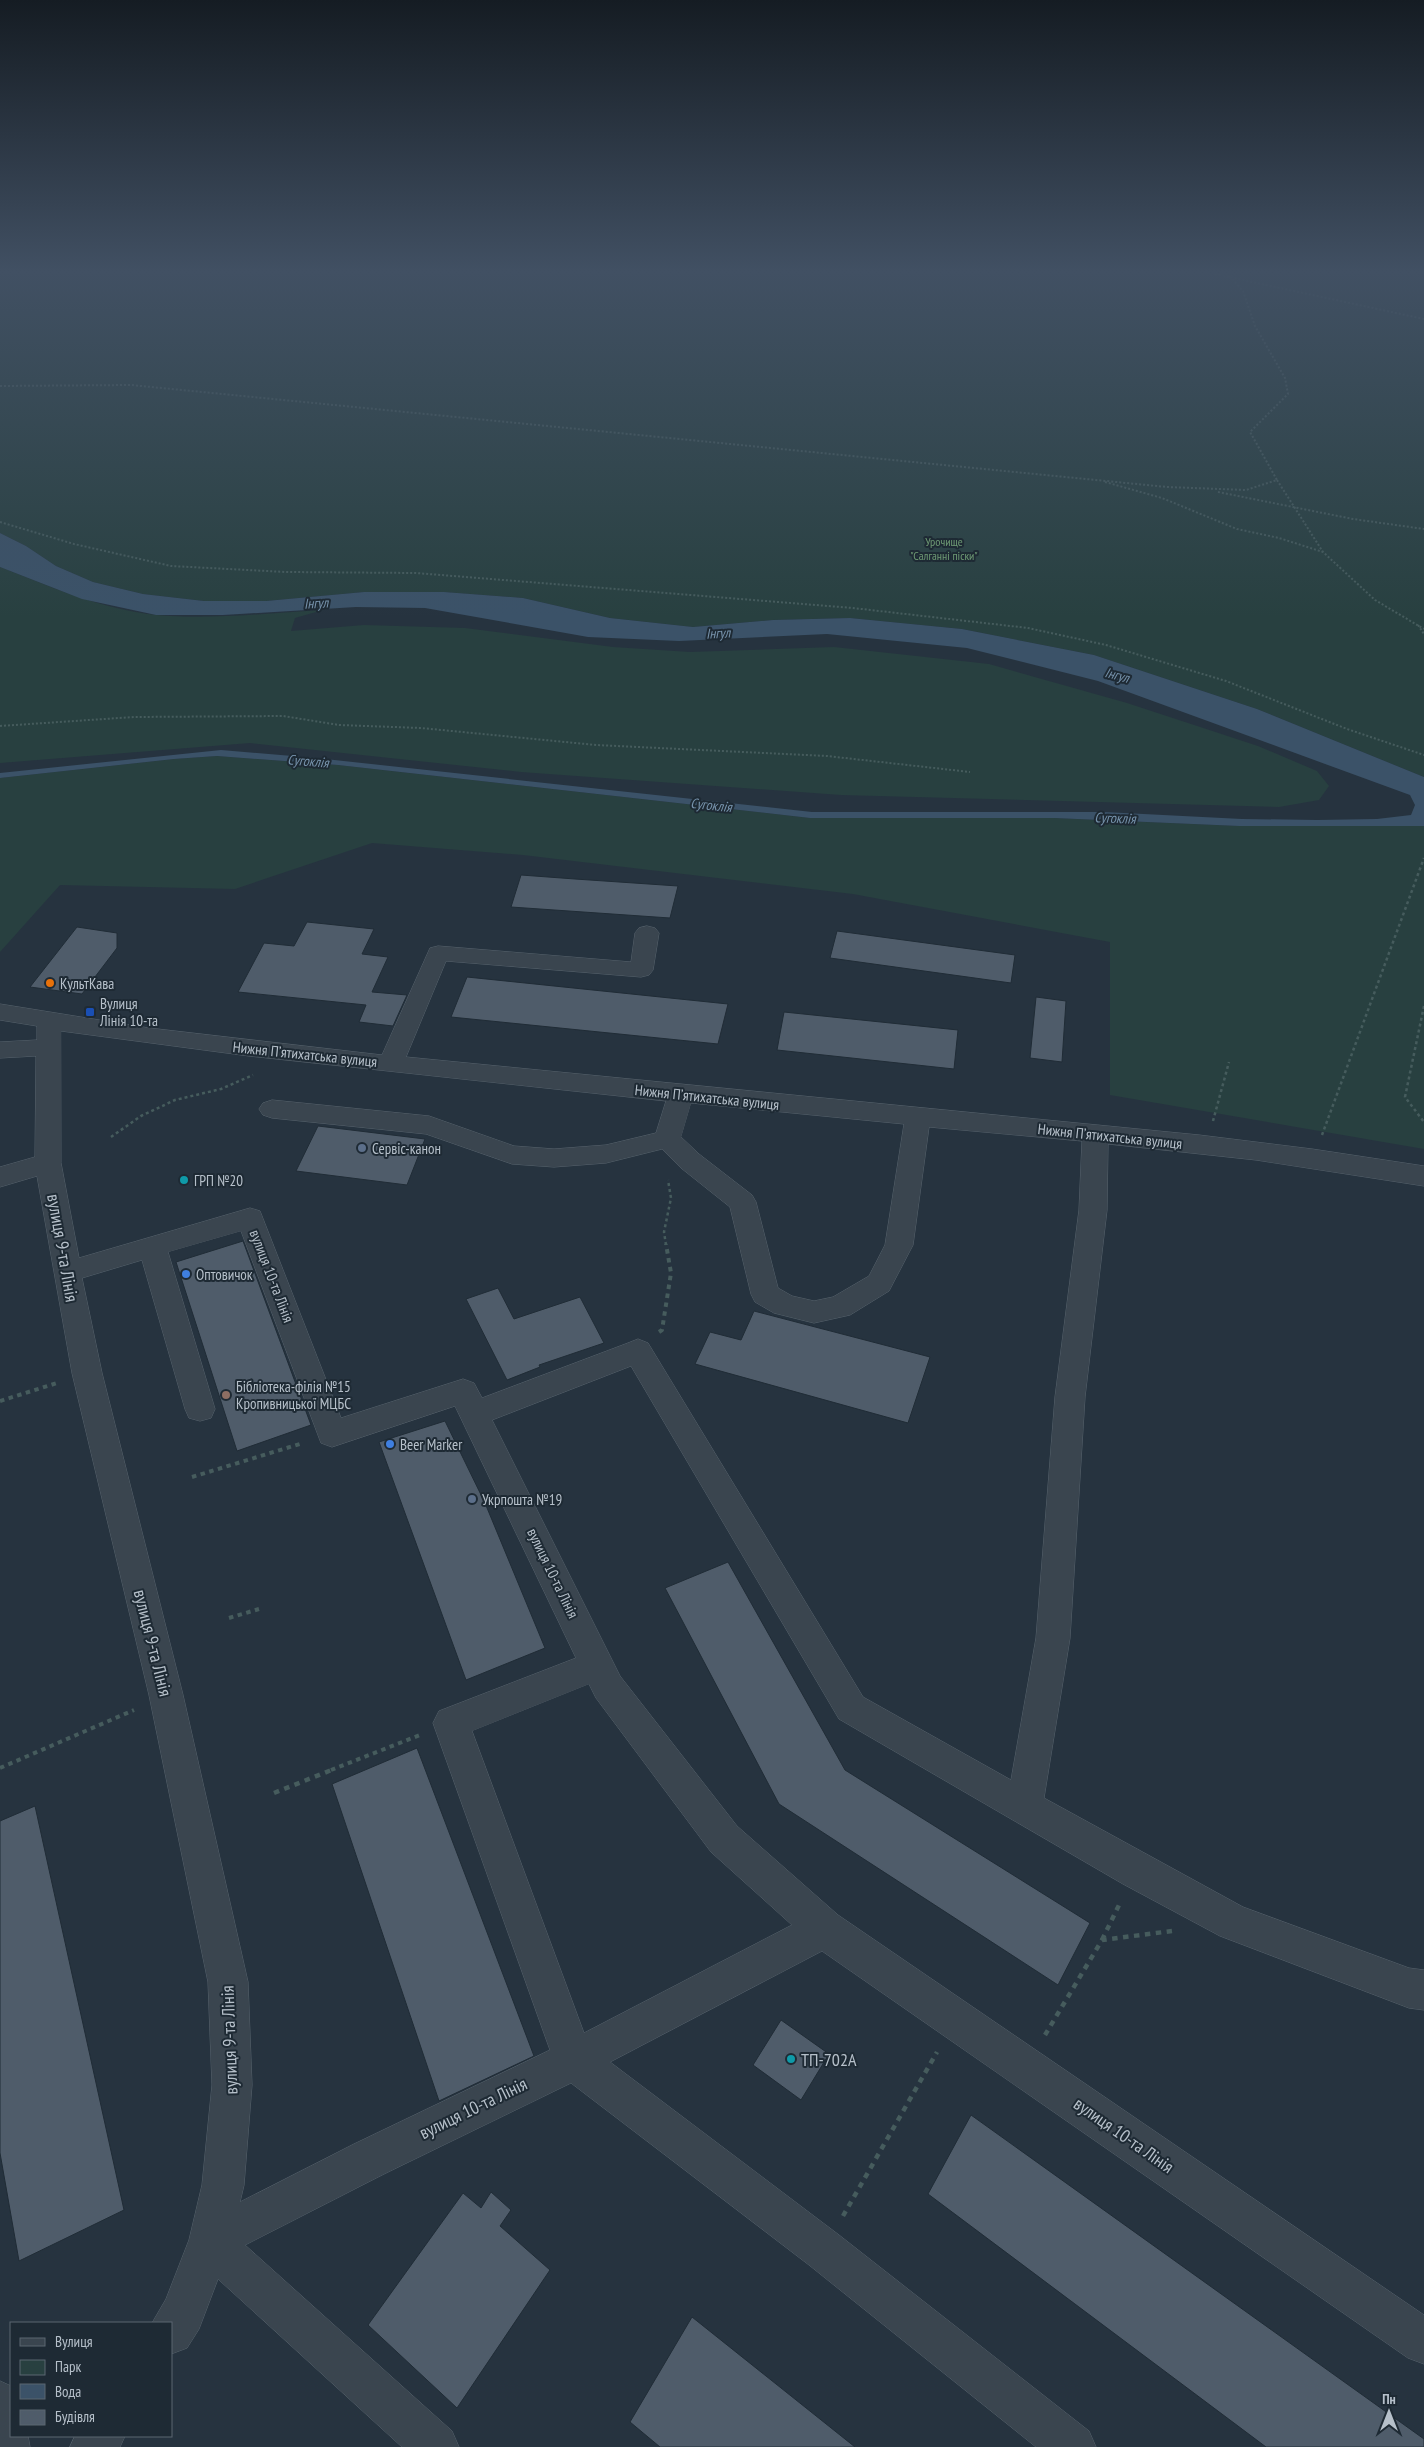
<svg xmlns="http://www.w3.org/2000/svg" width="1424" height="2447" font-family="'PT Sans Narrow',sans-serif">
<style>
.green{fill:#284040}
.water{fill:#3b5268}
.building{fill:#4f5c6a;stroke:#202c36}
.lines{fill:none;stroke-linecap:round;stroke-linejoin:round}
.minor-casing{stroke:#57636d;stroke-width:1}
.path-far3{stroke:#465c5d;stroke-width:2;stroke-dasharray:2 2;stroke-linecap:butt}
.path-far2{stroke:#465c5d;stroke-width:2.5;stroke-dasharray:3 3;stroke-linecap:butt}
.path-far1{stroke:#465c5d;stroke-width:4;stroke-dasharray:4.5 4.5;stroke-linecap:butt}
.path{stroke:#465c5d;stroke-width:4.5;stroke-dasharray:5.5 5.5;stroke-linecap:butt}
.minor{fill:#3a454f;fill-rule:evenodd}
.food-dot{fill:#e8710a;stroke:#1e2a34;stroke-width:2}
.transit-dot{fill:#1a4fb4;stroke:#1e2a34;stroke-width:2}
.service-dot{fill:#5c6f8a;stroke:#1e2a34;stroke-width:2}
.culture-dot{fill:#0f9aa8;stroke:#1e2a34;stroke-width:2}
.shop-dot{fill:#3f7fe0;stroke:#1e2a34;stroke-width:2}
.education-dot{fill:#8d6e63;stroke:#1e2a34;stroke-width:2}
.labels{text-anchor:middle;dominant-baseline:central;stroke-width:4;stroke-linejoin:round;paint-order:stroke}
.far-park-label{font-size:12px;fill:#6e9a74;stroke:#1e2a34}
.far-water-label{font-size:14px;font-style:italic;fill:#7793ac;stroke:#1e2a34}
.poi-label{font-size:15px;fill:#b6c0ca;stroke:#1e2a34;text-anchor:start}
.street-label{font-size:15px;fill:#b6c0ca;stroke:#1e2a34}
.near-street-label{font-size:18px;fill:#b6c0ca;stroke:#1e2a34}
.near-poi-label{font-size:18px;fill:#b6c0ca;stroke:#1e2a34;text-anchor:start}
</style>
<rect width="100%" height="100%" fill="#26333f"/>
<g class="green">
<path d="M 0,274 L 1424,274 L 1424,777 L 1257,709 L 1094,655 L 962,629 L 850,618 L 773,620 L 693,627 L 610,618 L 523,598 L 444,592 L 364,592 L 266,601 L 204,601 L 143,594 L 93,582 L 56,566 L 26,546 L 0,533 Z"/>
<path d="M 0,567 C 51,587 101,609 156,615 C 208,620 270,613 323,610 L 295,618 L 291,631 L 364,625 L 465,628 L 613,647 L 690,652 L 834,647 L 989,664 L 1127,703 L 1258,746 L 1317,771 L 1329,786 L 1319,800 L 1279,807 L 841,795 L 521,772 L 250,743 L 0,763 Z"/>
<path d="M 217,756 L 338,765 L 810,818 L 1054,818 L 1239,826 L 1424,826 L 1424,1149 L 1110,1095 L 1110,942 L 853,894 L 523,855 L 372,843 L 235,889 L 60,885 L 0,952 L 0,778 L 174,759 Z"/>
</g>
<path class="water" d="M 0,533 L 26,546 L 56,566 L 93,582 L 143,594 L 204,601 L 266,601 L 364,592 L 444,592 L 523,598 L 610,618 L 693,627 L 773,620 L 850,618 L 962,629 L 1094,655 L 1257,709 L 1424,777 L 1424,826 L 1239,826 L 1054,818 L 810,818 L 338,765 L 217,756 L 174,759 L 0,778 L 0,773 L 221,750 L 316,758 L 812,812 L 1104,812 L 1242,819 L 1317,820 L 1377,819 L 1411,815 L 1415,805 L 1410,795 L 1098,681 L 967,648 L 827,634 L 679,641 L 588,637 L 425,608 L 356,607 L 223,615 L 156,615 L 82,599 L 0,567 Z"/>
<g class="building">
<path d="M 521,875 L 575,879 L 678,886 L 670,918 L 511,907 Z"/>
<path d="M 307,922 L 374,929 L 362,954 L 388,957 L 372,992 L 407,995 L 393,1026 L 359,1022 L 366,1005 L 238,992 L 264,943 L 294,946 Z"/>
<path d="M 77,927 L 117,933 L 117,948 L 82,994 L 30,987 Z"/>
<path d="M 837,931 L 1015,955 L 1011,983 L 830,958 Z"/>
<path d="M 467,977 L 728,1004 L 718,1044 L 451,1017 Z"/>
<path d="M 1036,997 L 1066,1001 L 1062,1062 L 1030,1058 Z"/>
<path d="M 784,1012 L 958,1030 L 954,1069 L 777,1050 Z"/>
<path d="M 318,1126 L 425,1139 L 407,1185 L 296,1171 Z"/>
<path d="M 243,1241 L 311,1425 L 237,1451 L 176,1262 Z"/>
<path d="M 498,1288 L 514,1319 L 580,1297 L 604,1343 L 539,1365 L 540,1367 L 507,1380 L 466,1299 Z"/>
<path d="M 754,1311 L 930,1357 L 908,1423 L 695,1364 L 710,1332 L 741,1340 Z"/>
<path d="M 445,1421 L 485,1503 L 545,1648 L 466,1680 L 379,1442 Z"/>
<path d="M 728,1562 L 845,1770 L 1090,1923 L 1058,1985 L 779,1804 L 665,1588 Z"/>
<path d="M 417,1748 L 534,2056 L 439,2101 L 332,1784 Z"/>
<path d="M 35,1806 L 124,2210 L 19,2261 L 0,2153 L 0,1821 Z"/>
<path d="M 781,2020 L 829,2054 L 801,2100 L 753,2065 Z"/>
<path d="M 971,2115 L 1424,2439 L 1424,2447 L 1266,2447 L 928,2194 Z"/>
<path d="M 491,2192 L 511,2210 L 500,2226 L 550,2270 L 457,2408 L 368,2325 L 463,2193 L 481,2208 Z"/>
<path d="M 692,2317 L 855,2447 L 660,2447 L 630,2422 Z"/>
</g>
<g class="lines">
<g class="minor-casing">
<g id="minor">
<path d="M 647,926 L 655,928 L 659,933 L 653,970 L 649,975 L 641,977 L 446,961 L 406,1057 L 1199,1135 L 1312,1149 L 1424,1166 L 1424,1186 L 1256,1160 L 1108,1144 L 1107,1210 L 1085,1397 L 1070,1638 L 1044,1798 L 1243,1907 L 1409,1968 L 1424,1970 L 1424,2010 L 1409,2008 L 1220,1936 L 1123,1884 L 839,1719 L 631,1366 L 492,1420 L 620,1676 L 737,1826 L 838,1915 L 1424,2315 L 1424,2364 L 1408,2358 L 822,1951 L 610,2062 L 839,2235 L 1089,2431 L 1096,2447 L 1036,2447 L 809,2265 L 571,2083 L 384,2174 L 245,2245 L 452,2431 L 459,2447 L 402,2447 L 218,2279 L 199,2329 L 187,2348 L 171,2354 L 171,2323 L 152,2323 L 166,2299 L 189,2240 L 202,2185 L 212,2085 L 208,1982 L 149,1695 L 72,1373 L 37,1176 L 0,1187 L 0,1167 L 35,1157 L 36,1056 L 0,1058 L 0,1042 L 37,1040 L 37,1026 L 0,1020 L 0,1004 L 149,1028 L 382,1055 L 430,948 L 438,946 L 631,962 L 635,933 L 639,928 ZM 61,1031 L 249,1056 L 666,1101 L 656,1133 L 606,1145 L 554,1149 L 514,1146 L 429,1116 L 272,1100 L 263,1103 L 259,1109 L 263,1115 L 272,1118 L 426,1134 L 512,1164 L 554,1167 L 606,1163 L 662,1149 L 681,1168 L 730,1207 L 751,1294 L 755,1302 L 774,1313 L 814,1323 L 850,1315 L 889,1291 L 913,1245 L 929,1127 L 1082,1141 L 1079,1210 L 1055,1397 L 1036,1638 L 1011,1780 L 863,1697 L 648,1343 L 638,1339 L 628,1343 L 482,1398 L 474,1383 L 463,1379 L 341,1418 L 260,1211 L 250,1208 L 79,1258 L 61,1163 ZM 691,1103 L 904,1124 L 885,1245 L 869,1276 L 833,1297 L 814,1301 L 792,1296 L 778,1288 L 756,1202 L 752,1195 L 699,1154 L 681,1137 ZM 241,1231 L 321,1443 L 332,1447 L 455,1406 L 576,1658 L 439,1711 L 433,1723 L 550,2050 L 354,2144 L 240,2202 L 244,2185 L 252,2085 L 248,1982 L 183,1695 L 102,1373 L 82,1278 L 142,1260 L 185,1409 L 189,1418 L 200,1421 L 211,1418 L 215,1409 L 168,1252 ZM 589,1684 L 596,1698 L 711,1852 L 792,1925 L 584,2033 L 472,1731 Z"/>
<path d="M 0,2381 L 11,2386 L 11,2436 L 28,2436 L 30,2447 L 0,2447 Z"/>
<path d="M 75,2436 L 125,2436 L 120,2447 L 70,2447 Z"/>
</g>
</g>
<g class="path-far3">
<path d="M 1215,274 L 1424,319"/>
<path d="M 0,386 L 131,385 L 1167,487 L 1246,490 L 1277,480 L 1250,432 L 1288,394 L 1285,378 L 1255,326 L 1243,291 L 1228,274"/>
<path d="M 1277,480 L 1323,552 L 1375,600 L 1424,629"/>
<path d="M 1105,482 L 1162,498 L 1237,529 L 1279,538 L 1323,552"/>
<path d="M 1218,492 L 1353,519 L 1424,529"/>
<path d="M 0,522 L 74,544 L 171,566 L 286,572 L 416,573 L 853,608 L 1028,628 L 1106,645 L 1226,681 L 1347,729 L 1424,755"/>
<path d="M 1418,625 L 1424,634"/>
<path d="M 0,726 L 134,717 L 283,716 L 339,725 L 421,728 L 596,745 L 827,756 L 970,772"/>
</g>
<g class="path-far2">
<path d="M 1424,1006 L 1405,1097 L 1424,1122"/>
<path d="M 1213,1121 L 1229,1062"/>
<path d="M 1322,1135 L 1424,858"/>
<path d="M 111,1137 L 141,1116 L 175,1100 L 221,1089 L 253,1075"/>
<path d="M 666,1245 L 664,1232 L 671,1198 L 668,1180"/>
</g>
<g class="path-far1">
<path d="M 659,1332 L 662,1330 L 671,1273 L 666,1244"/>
<path d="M 0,1401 L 57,1383"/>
<path d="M 192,1477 L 303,1443"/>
<path d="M 229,1618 L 259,1609"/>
<path d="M 0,1768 L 134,1710"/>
<path d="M 331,1770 L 420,1735"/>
</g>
<g class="path">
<path d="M 274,1793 L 334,1769"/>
<path d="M 1102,1940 L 1120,1903"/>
<path d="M 1045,2035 L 1102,1940 L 1172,1931"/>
<path d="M 843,2216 L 937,2052"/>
</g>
<use href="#minor" class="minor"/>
</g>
<linearGradient id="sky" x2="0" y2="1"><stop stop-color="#151c23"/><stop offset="0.44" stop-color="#415063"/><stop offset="1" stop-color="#415063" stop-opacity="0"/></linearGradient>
<rect width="1424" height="617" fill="url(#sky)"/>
<circle class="food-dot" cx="50" cy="983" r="5"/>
<rect class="transit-dot" x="85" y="1007" width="10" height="10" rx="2.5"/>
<g class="service-dot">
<circle cx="362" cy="1148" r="5"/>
<circle cx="472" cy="1499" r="5"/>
</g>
<g class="culture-dot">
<circle cx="184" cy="1180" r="5"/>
<circle cx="791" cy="2059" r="5"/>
</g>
<g class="shop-dot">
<circle cx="186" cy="1274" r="5"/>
<circle cx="390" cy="1444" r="5"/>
</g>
<circle class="education-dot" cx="226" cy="1395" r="5"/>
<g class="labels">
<g class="far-park-label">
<text x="944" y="541">Урочище<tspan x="944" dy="14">"Салганні піски"</tspan></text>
</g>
<g class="far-water-label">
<text transform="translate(316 603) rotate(-3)">Інгул</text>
<text transform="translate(718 633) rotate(-3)">Інгул</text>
<text transform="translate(1117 675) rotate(15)">Інгул</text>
<text transform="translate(308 761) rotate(5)">Сугоклія</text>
<text transform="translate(711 805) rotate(6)">Сугоклія</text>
<text transform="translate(1115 818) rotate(2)">Сугоклія</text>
</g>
<g class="poi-label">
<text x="60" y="983">КультКава</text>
<text x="100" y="1003">Вулиця<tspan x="100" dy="17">Лінія 10-та</tspan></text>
<text x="372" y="1148">Сервіс-канон</text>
<text x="194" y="1180">ГРП №20</text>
<text x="196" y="1274">Оптовичок</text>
<text x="236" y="1386">Бібліотека-філія №15<tspan x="236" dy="17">Кропивницької МЦБС</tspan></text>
<text x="400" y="1444">Beer Marker</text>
<text x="482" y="1499">Укрпошта №19</text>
</g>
<g class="street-label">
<text transform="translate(305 1054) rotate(6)">Нижня Пʼятихатська вулиця</text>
<text transform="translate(707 1097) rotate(6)">Нижня Пʼятихатська вулиця</text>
<text transform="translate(1110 1136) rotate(6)">Нижня Пʼятихатська вулиця</text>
<text transform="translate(272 1276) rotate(69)">вулиця 10-та Лінія</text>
<text transform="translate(553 1573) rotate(64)">вулиця 10-та Лінія</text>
</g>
<g class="near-street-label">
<text transform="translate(63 1248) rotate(80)">вулиця 9-та Лінія</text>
<text transform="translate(153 1643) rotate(76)">вулиця 9-та Лінія</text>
<text transform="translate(229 2040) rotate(-92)">вулиця 9-та Лінія</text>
<text transform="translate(473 2108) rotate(-26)">вулиця 10-та Лінія</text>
<text transform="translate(1124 2135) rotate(35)">вулиця 10-та Лінія</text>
</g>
<g class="near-poi-label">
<text x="801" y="2059">ТП-702А</text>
</g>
</g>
<rect x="10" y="2322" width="162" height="115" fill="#1e2a34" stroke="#5b6670"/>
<rect x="20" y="2338" width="25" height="8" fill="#3a454f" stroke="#5b6670"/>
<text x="55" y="2347" font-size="15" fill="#b6c0ca">Вулиця</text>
<rect x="20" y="2360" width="25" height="15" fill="#284040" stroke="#5b6670"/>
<text x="55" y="2372" font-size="15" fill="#b6c0ca">Парк</text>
<rect x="20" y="2384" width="25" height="15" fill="#3b5268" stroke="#5b6670"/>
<text x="55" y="2397" font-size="15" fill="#b6c0ca">Вода</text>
<rect x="20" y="2410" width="25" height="15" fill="#4f5c6a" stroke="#5b6670"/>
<text x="55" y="2422" font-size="15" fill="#b6c0ca">Будівля</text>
<g transform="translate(1389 2412)" stroke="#1e2a34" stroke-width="4" paint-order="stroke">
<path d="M0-4L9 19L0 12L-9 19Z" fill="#b6c0ca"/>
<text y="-8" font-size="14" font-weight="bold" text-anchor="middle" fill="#b6c0ca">Пн</text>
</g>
</svg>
